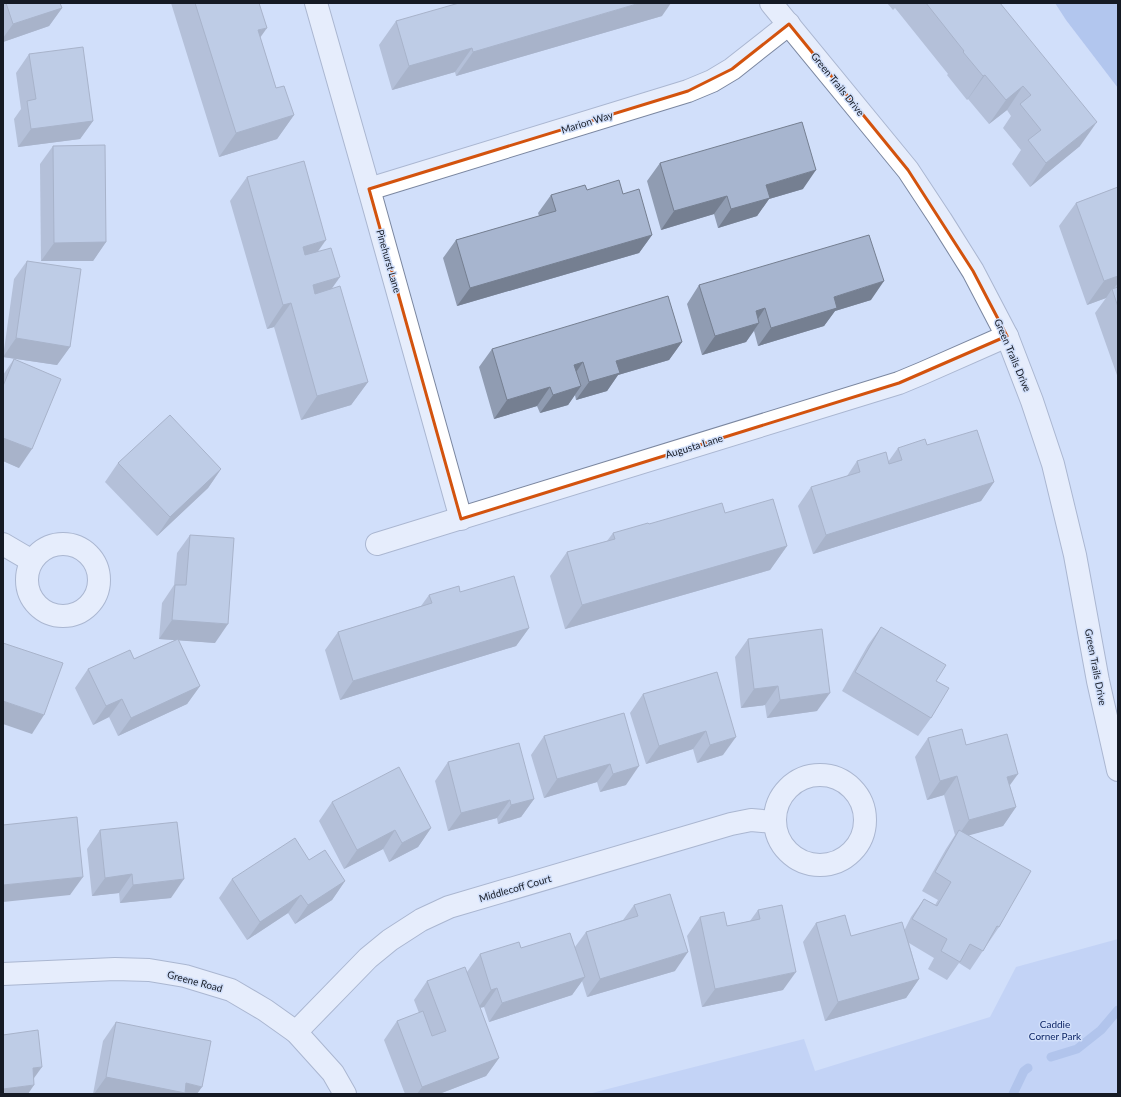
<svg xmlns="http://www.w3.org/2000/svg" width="1121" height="1097" font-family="Lato,sans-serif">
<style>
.green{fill:#b1c6f1}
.forest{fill:#8da8e1}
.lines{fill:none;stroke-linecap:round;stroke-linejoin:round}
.stream{stroke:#89a4dc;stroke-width:9}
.street-casing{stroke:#7b87a0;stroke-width:24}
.street{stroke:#fff;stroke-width:22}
.wall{fill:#909cb2}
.shaded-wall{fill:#757f91}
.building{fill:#a7b5cf;stroke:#757f91}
.marked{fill:none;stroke:#d3530e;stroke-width:3;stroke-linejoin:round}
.labels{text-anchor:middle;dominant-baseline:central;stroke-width:3;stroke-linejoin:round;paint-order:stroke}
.street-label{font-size:10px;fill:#151a24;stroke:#d1dffa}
.park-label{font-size:10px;fill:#0e2667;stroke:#d1dffa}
</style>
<rect width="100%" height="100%" fill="#d1dffa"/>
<path class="green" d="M 1118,939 L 1118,1094 L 588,1094 L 804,1039 L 815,1071 L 990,1017 L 1016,967 Z"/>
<path class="forest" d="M 1055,3 L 1118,3 L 1118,88 L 1066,20 Z"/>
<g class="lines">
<g class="stream">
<path d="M 1051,1057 L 1077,1049 L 1101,1030 L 1118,1010"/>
<path d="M 1013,1094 L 1024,1071 L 1028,1068"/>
</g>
<g class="street-casing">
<g id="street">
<path d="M 316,3 L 369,189 L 461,519"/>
<path d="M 771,3 L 908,170 L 941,220 L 973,271 L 1007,336 L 1032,401 L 1053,464 L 1075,555 L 1098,681 L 1118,770"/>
<path d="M 369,189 L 688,91 L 712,81 L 732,69 L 789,24"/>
<path d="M 3,544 L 32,561"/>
<path d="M 377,544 L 899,383 L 923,373 L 1007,336"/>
<circle cx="63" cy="580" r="36"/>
<circle cx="820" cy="820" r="45"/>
<path d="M 3,974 L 115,969 L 149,970 L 185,976 L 231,990 L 265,1010 L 296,1032 L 333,1073 L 345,1094"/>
<path d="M 296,1032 L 368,958 L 390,940 L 421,920 L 449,907 L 731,824 L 751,820 L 774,822"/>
</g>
</g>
<use href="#street" class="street"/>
</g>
<g class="wall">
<path d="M 3,3 L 60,3 L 62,8 L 49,26 L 3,42 Z"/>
<path d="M 171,3 L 259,3 L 260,37 L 276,88 L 294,115 L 277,139 L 219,157 Z"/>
<path d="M 887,3 L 1000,3 L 1080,146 L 1030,187 L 1012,164 L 1021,150 L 1003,128 L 1011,116 L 1007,110 L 989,124 L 968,99 L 967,100 L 947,75 L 948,74 L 895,8 L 893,10 Z"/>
<path d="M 662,16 L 456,76 L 455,72 L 392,90 L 379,45 L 396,21 Z"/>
<path d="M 29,54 L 93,121 L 80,139 L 18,147 L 14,119 L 21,109 L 16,73 Z"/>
<path d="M 53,146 L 106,242 L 93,261 L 41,261 L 40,164 Z"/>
<path d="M 660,163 L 803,189 L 769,199 L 757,216 L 718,228 L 714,214 L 661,230 L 647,181 Z"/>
<path d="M 247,177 L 318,252 L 331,289 L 368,382 L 351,405 L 301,420 L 274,327 L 267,329 L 230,201 Z"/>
<path d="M 1118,187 L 1118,378 L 1095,313 L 1106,298 L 1087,305 L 1059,226 L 1076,203 Z"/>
<path d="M 587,190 L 623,194 L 652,235 L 639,253 L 457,306 L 443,258 L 456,240 L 539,216 L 538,213 L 551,195 Z"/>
<path d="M 27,261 L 70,347 L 57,365 L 3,357 L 14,279 Z"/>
<path d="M 699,285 L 871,300 L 835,311 L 824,326 L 758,346 L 754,331 L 746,342 L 702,355 L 687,304 Z"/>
<path d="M 682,342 L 669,360 L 618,375 L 607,391 L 576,400 L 575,395 L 568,405 L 540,413 L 537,406 L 494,419 L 479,367 L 492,349 Z"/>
<path d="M 14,359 L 19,468 L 3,461 L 3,375 Z"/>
<path d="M 927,445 L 994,482 L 981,501 L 813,554 L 798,506 L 811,487 L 847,476 L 857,461 L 888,462 L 898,448 Z"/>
<path d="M 118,463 L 221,469 L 208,488 L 157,536 L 105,482 Z"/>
<path d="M 725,513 L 787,546 L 770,570 L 565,629 L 550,576 L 567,552 L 607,541 L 613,533 L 649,524 Z"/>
<path d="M 190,535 L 215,643 L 178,640 L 200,686 L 187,704 L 118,736 L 109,717 L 93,725 L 75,688 L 88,669 L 134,659 L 175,640 L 159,639 L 162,603 L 174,585 L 177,553 Z"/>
<path d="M 460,592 L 529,628 L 516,646 L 340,700 L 325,650 L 338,632 L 421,606 L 429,595 Z"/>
<path d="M 881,627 L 936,681 L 931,718 L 918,736 L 842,691 L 868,645 Z"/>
<path d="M 748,639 L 817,711 L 767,718 L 765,705 L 741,708 L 735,657 Z"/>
<path d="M 717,672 L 723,755 L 697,763 L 693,749 L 646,764 L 630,713 L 643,694 Z"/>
<path d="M 624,713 L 626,785 L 600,792 L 597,782 L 544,798 L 531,755 L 544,736 Z"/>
<path d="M 928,738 L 966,745 L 1010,786 L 1016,807 L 1003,826 L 968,835 L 999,927 L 970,970 L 959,963 L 947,980 L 928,969 L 934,958 L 909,943 L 919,979 L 906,998 L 825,1021 L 803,942 L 816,923 L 851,936 L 905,929 L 911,917 L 924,899 L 935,905 L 938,900 L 922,891 L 946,849 L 955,835 L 944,795 L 927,800 L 915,757 Z"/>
<path d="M 448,762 L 534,799 L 521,817 L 498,824 L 497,818 L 448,831 L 435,781 Z"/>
<path d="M 332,802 L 431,828 L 418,847 L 389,862 L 383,849 L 344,869 L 319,821 Z"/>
<path d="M 100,830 L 171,898 L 120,903 L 119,893 L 92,896 L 87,849 Z"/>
<path d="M 309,860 L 345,881 L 332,900 L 295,924 L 288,913 L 247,940 L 219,898 L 232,879 Z"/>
<path d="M 634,905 L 675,971 L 587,997 L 582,981 L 572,995 L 489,1022 L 484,1007 L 480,1008 L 499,1058 L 486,1076 L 439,1094 L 405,1094 L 384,1040 L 397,1021 L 419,1013 L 414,1000 L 427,981 L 467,972 L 480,954 L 521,948 L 575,947 L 586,932 L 623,920 Z"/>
<path d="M 758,910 L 783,990 L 702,1007 L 687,936 L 700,917 L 727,926 L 750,921 Z"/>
<path d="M 116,1022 L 197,1094 L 93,1094 L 103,1041 Z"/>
</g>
<g class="shaded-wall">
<path d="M 640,3 L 671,3 L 662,16 L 456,76 L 473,52 Z"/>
<path d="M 62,8 L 49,26 L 3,42 L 3,38 L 13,24 Z"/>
<path d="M 267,28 L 250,52 L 258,30 Z"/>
<path d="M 472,48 L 455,72 L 392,90 L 409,66 Z"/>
<path d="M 985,75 L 968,99 L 967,100 L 983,76 Z"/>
<path d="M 1023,86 L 1007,110 L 989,124 L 1006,100 Z"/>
<path d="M 294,115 L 277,139 L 219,157 L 236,133 Z"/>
<path d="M 93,121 L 80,139 L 18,147 L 31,129 Z"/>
<path d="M 1097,122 L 1080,146 L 1030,187 L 1046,163 Z"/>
<path d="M 816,170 L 803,189 L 769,199 L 757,216 L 718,228 L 731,209 L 766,185 Z"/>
<path d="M 727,196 L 714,214 L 661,230 L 674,211 Z"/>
<path d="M 652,235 L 639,253 L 457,306 L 470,288 Z"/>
<path d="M 326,240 L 309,264 L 286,271 L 303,247 Z"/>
<path d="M 106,242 L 93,261 L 41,261 L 54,243 Z"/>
<path d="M 1118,276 L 1118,283 L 1112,291 L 1112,289 L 1106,298 L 1087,305 L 1104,281 Z"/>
<path d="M 340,277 L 323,301 L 296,308 L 313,285 Z"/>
<path d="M 884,281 L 871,300 L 835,311 L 824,326 L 758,346 L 771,328 L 834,297 Z"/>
<path d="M 291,303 L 274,327 L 267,329 L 283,305 Z"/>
<path d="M 765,308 L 754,325 L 759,323 L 746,342 L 702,355 L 715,336 L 756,311 Z"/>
<path d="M 16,338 L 70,347 L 57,365 L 3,357 Z"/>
<path d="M 682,342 L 669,360 L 618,375 L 607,391 L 576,400 L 589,382 L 616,361 Z"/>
<path d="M 583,362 L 570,381 L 574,365 Z"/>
<path d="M 368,382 L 351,405 L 301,420 L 317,396 Z"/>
<path d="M 581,386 L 568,405 L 540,413 L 553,395 Z"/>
<path d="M 550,387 L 537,406 L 494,419 L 507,400 Z"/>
<path d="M 3,438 L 32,449 L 19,468 L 3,461 Z"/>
<path d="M 221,469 L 208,488 L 157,536 L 170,517 Z"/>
<path d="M 994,482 L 981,501 L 813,554 L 826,535 Z"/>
<path d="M 787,546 L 770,570 L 565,629 L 582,605 Z"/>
<path d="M 172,620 L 228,624 L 215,643 L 159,639 Z"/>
<path d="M 529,628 L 516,646 L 340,700 L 353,681 Z"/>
<path d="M 200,686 L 187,704 L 118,736 L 131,718 Z"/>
<path d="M 778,686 L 765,705 L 741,708 L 754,689 Z"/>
<path d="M 830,693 L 817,711 L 767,718 L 780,700 Z"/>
<path d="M 122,699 L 109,717 L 93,725 L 106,706 Z"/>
<path d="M 3,701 L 44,715 L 32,734 L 3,724 Z"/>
<path d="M 706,731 L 693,749 L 646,764 L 659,746 Z"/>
<path d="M 736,737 L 723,755 L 697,763 L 710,745 Z"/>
<path d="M 610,764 L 597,782 L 544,798 L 557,779 Z"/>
<path d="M 639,766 L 626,785 L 600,792 L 613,774 Z"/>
<path d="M 1018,774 L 1005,792 L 1007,777 Z"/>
<path d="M 957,776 L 944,795 L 927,800 L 940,781 Z"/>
<path d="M 534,799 L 521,817 L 498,824 L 511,805 Z"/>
<path d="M 510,800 L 497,818 L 448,831 L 461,813 Z"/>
<path d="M 1016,807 L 1003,826 L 956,839 L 969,820 Z"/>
<path d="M 431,828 L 418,847 L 389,862 L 402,843 Z"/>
<path d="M 395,830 L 383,849 L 344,869 L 357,850 Z"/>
<path d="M 132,874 L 119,893 L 92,896 L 105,878 Z"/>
<path d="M 83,877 L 70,895 L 3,902 L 3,885 Z"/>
<path d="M 184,879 L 171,898 L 120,903 L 133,885 Z"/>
<path d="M 345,881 L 332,900 L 295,924 L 308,905 Z"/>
<path d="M 301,895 L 288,913 L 247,940 L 260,922 Z"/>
<path d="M 688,952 L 675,971 L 587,997 L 600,979 Z"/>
<path d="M 796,972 L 783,990 L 702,1007 L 715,989 Z"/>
<path d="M 585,977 L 572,995 L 489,1022 L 502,1003 Z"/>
<path d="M 919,979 L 906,998 L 825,1021 L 838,1002 Z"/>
<path d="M 497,988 L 484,1007 L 478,1008 L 491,990 Z"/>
<path d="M 499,1058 L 486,1076 L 439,1094 L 417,1094 L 422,1087 Z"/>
<path d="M 42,1067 L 29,1085 L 33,1068 Z"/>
<path d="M 106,1077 L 186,1083 L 202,1087 L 197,1094 L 94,1094 Z"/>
<path d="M 34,1085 L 28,1094 L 3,1094 L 3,1089 Z"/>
</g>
<g class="building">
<path d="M 6,3 L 60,3 L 62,8 L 13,24 Z"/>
<path d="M 195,3 L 259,3 L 267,28 L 258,30 L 276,88 L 284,86 L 294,115 L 236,133 Z"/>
<path d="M 459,3 L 640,3 L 473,52 L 472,48 L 409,66 L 396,21 Z"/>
<path d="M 926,3 L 1000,3 L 1097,122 L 1046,163 L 1028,140 L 1041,130 L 1020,104 L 1031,95 L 1023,86 L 1006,100 L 985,75 L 983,76 L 963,52 L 964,51 Z"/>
<path d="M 83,47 L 93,121 L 31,129 L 27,101 L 36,99 L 29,54 Z"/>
<path d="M 802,122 L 816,170 L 766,185 L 770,198 L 731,209 L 727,196 L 674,211 L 660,163 Z"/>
<path d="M 105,145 L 106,242 L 54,243 L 53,146 Z"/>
<path d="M 304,161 L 326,240 L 303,247 L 305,255 L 331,248 L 340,277 L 313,285 L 315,294 L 340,286 L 368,382 L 317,396 L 291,303 L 283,305 L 247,177 Z"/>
<path d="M 619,180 L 623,194 L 639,189 L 652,235 L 470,288 L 456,240 L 556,211 L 551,195 L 585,185 L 587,190 Z"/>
<path d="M 1118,187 L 1118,276 L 1104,281 L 1076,203 Z"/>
<path d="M 869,235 L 884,281 L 834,297 L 837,308 L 771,328 L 765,308 L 756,311 L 759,323 L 715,336 L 699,285 Z"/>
<path d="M 27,261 L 81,269 L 70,347 L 16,338 Z"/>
<path d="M 1118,287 L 1118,307 L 1112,289 Z"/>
<path d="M 668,296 L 682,342 L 616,361 L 620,373 L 589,382 L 583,362 L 574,365 L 581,386 L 553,395 L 550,387 L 507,400 L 492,349 Z"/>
<path d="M 14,359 L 61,379 L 32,449 L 3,438 L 3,386 Z"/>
<path d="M 170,415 L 221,469 L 170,517 L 118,463 Z"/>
<path d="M 977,430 L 994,482 L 826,535 L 811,487 L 860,472 L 857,461 L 886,452 L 889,464 L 902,460 L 898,448 L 925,439 L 927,445 Z"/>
<path d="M 773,499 L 787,546 L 582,605 L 567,552 L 615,539 L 613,533 L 648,523 L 649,524 L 722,503 L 725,513 Z"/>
<path d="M 190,535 L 234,538 L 228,624 L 172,620 L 175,585 L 186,585 Z"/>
<path d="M 514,576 L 529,628 L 353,681 L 338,632 L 432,603 L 429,595 L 459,586 L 460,592 Z"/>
<path d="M 881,627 L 946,665 L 936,681 L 949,688 L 931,718 L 855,672 Z"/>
<path d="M 822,629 L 830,693 L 780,700 L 778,686 L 754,689 L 748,639 Z"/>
<path d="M 178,639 L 200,686 L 131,718 L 122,699 L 106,706 L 88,669 L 130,650 L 134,659 Z"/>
<path d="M 3,643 L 63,663 L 44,715 L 3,701 Z"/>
<path d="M 717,672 L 736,737 L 710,745 L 706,731 L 659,746 L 643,694 Z"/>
<path d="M 624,713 L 639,766 L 613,774 L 610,764 L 557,779 L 544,736 Z"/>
<path d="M 962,729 L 966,745 L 1007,734 L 1018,774 L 1007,777 L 1016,807 L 969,820 L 957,776 L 940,781 L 928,738 Z"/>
<path d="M 519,743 L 534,799 L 511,805 L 510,800 L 461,813 L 448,762 Z"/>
<path d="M 399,767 L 431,828 L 402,843 L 395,830 L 357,850 L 332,802 Z"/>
<path d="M 77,817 L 83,877 L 3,885 L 3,825 Z"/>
<path d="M 177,822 L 184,879 L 133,885 L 132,874 L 105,878 L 100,830 Z"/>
<path d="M 959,830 L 1031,871 L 999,927 L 997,926 L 983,951 L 970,944 L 960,962 L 941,951 L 947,939 L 912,919 L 924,899 L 937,906 L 951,882 L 935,872 Z"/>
<path d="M 295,838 L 309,860 L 325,850 L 345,881 L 308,905 L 301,895 L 260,922 L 232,879 Z"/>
<path d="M 670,894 L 688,952 L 600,979 L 586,932 L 638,916 L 634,905 Z"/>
<path d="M 782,905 L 796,972 L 715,989 L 700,917 L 724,912 L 727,926 L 760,919 L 758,910 Z"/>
<path d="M 845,915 L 851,936 L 902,922 L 919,979 L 838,1002 L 816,923 Z"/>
<path d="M 570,933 L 585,977 L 502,1003 L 497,988 L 491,990 L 480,954 L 519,942 L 521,948 Z"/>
<path d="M 465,967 L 499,1058 L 422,1087 L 397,1021 L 423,1011 L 432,1036 L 446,1031 L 427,981 Z"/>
<path d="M 116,1022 L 211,1041 L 202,1087 L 186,1083 L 185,1093 L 106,1077 Z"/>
<path d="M 38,1030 L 42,1067 L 33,1068 L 34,1085 L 3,1089 L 3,1035 Z"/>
</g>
<path d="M0 0H1121V1097H0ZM 789,24 L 908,170 L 973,271 L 1007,336 L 899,383 L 461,519 L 369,189 L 688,91 L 732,69 Z" fill="#d1dffa" fill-opacity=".55" fill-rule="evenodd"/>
<path class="marked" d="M 789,24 L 908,170 L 973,271 L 1007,336 L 899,383 L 461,519 L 369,189 L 688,91 L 732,69 Z"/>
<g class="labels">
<g class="street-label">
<text transform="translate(838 84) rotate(51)">Green Trails Drive</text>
<text transform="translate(587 122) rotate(-17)">Marion Way</text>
<text transform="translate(389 261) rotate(74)">Pinehurst Lane</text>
<text transform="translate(1013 355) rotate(67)">Green Trails Drive</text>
<text transform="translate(694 446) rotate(-17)">Augusta Lane</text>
<text transform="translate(1096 667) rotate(79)">Green Trails Drive</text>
<text transform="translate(515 888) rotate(-16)">Middlecoff Court</text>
<text transform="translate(195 981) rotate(15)">Greene Road</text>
</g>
<g class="park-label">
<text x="1055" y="1024">Caddie<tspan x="1055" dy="12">Corner Park</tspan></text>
</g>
</g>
<rect width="1121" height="1097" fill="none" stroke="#151a24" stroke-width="8"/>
</svg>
